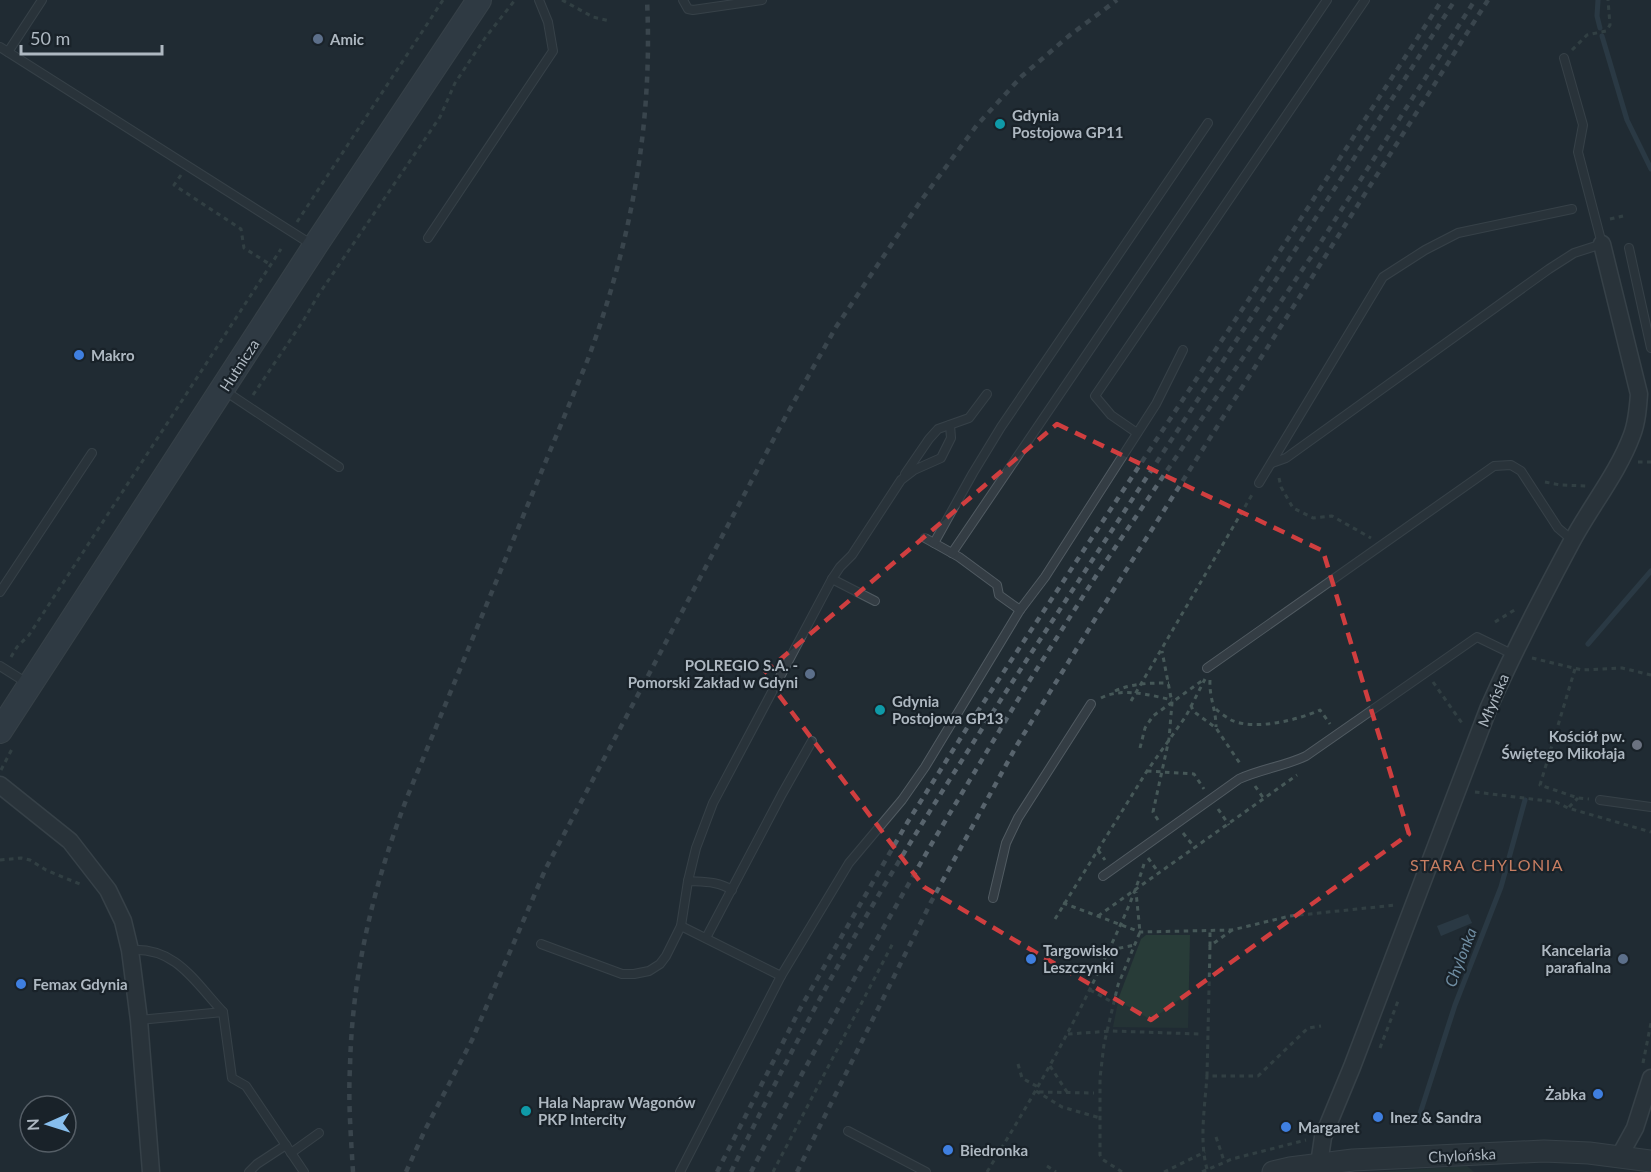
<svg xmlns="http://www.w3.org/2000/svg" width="1651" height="1172" font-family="Lato,sans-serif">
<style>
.green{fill:#283c38}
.water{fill:#364a59}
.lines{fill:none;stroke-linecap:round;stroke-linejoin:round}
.stream{stroke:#364a59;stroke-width:5}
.service-casing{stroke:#515b62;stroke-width:10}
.minor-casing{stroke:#515b62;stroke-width:19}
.tertiary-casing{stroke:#515b62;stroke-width:23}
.secondary-casing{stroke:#515b62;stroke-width:26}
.path{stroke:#465858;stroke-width:3;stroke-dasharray:4.5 4.5;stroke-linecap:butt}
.service{stroke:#343d44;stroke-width:8}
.minor{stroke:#343d44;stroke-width:16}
.tertiary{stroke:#343d44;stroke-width:21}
.secondary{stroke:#424d57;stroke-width:24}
.rail{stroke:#58646d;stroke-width:4.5;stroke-dasharray:6 6;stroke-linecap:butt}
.marked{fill:none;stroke:#d03e3f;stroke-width:4.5;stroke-dasharray:12 8;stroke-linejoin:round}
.service-dot{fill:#5c6f8a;stroke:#192229;stroke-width:2}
.culture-dot{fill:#0f9aa8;stroke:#192229;stroke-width:2}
.shop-dot{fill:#3f7fe0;stroke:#192229;stroke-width:2}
.worship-dot{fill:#6b7280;stroke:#192229;stroke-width:2}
.labels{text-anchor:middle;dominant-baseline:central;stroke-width:4.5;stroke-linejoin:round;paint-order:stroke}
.poi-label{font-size:15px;font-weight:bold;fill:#aeb8c1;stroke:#192229;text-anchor:start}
.street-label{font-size:15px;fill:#aeb8c1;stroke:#192229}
.neighbourhood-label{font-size:16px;letter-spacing:1.5px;fill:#c87e62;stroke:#192229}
.water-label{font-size:16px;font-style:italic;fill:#708ea3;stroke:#192229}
</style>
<rect width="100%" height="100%" fill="#212c33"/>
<g class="green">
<path d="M 1146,935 L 1190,935 L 1188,1028 L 1113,1027 L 1119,997 L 1141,939 Z"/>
<path d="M 1467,1166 L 1474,1172 L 1374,1172 Z"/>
</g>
<path class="water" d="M 1468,914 L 1472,923 L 1441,936 L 1437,926 Z"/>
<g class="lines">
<g class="stream">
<path d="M 1598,0 L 1597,16 L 1600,28"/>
<path d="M 1602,36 L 1627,120 L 1651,169"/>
<path d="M 1588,644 L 1651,571"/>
<path d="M 1417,1123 L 1455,1005 L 1501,887 L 1525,800"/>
</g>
<g class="service-casing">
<g id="service">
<path d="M 683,0 L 688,9 L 693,10 L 762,0"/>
<path d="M 0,47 L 314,246"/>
<path d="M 8,52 L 42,0"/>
<path d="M 428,238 L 553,51 L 548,22 L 539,0"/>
<path d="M 1629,248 L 1651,348"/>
<path d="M 225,391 L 339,467"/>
<path d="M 1137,433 L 1111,415 L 1095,396 L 1365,0"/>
<path d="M 1272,463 L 1286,458 L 1549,269 L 1574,253 L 1602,244 L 1578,152 L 1583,125 L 1564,58"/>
<path d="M 905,474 L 929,439 L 938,429 L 969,418 L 987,394"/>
<path d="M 1259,483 L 1383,277 L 1425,250 L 1458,233 L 1572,209"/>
<path d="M 925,538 L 959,557 L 997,585 L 999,595 L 1020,610"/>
<path d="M 934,543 L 973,473 L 1001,427 L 1208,123"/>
<path d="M 952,553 L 1327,0"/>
<path d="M 832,579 L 875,601"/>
<path d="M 0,592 L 92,453"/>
<path d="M 0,666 L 27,683"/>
<path d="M 1207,668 L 1494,466 L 1511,465 L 1521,471 L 1558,528 L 1572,540"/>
<path d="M 1600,800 L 1651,807"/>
<path d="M 1103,876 L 1239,779 C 1261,769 1285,766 1306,756 L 1477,637 L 1512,654"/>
<path d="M 688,881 L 696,848 L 713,803 L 832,579 L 840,567 L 852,555 L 901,480 L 914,470 L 941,458 L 951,438 L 950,425"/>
<path d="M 993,898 L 1006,843 L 1018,818 L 1091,704"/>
<path d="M 681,926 L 781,976"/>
<path d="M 706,938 L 782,794 L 812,741"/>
<path d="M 541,944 L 622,974 L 634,974 L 649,971 L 660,964 L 666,956 L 681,926 L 688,881 C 704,882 718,881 732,890"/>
<path d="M 130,950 C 176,947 194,981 223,1012"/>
<path d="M 139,1020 L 223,1012 L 232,1078 L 246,1086 L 304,1172"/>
<path d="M 848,1131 L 926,1172"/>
<path d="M 291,1153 L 319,1133"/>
<path d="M 249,1172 L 257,1164 L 286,1145"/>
<path d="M 680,1172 L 781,976 L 849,863 L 902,800 L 925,767 L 1020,610 L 1045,577 L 1156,404 L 1183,350"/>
</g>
</g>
<g class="minor-casing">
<g id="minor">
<path d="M 0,785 L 70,841 L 108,890 L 123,921 L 130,950 L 139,1020 L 151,1172"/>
<path d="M 1619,1157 L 1635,1128 L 1651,1078"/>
<path d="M 1319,1164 L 1323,1137 L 1352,1067 L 1489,707 C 1514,651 1542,597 1571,543 C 1590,507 1618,473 1632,435 C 1637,422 1638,408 1639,394 L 1602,244"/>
</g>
</g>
<g class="tertiary-casing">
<path id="tertiary" d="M 1273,1172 L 1290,1168 L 1353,1160 L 1544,1151 L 1589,1153 L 1651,1161"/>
</g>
<g class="secondary-casing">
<path id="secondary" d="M 0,731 L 315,246 L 479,0"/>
</g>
<g class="path">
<path d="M 562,0 L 593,17 L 610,21"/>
<path d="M 1572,50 L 1587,35 L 1606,31 L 1610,25 L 1608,0"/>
<path d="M 181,175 L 174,185 L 241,229 L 244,248 L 271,265"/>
<path d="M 1610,219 L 1623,216"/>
<path d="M 297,222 L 443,0"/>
<path d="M 253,395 L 303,321 L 319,294 L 440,117 L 455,83 L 485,38 L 515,0"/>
<path d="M 1638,462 L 1651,462"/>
<path d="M 1279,478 L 1281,487 L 1293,508 L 1313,518 L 1332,516 L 1371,538"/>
<path d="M 1545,482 L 1560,485 L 1586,486"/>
<path d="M 1495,622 L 1516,609"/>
<path d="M 11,657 L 17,647 L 29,635 L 281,249"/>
<path d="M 1532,658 L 1582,670 L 1622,668 L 1651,675"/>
<path d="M 1575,669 L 1540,785 L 1578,798 L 1589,799"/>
<path d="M 1210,680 C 1209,697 1216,709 1216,727"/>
<path d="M 1433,682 L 1464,726"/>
<path d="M 1115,691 C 1133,683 1150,683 1169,683"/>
<path d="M 1101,698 C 1122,687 1150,695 1172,700"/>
<path d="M 1131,701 L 1253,493"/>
<path d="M 1191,705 L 1193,711 L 1216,728 L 1241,765"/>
<path d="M 1216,709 C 1220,713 1226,717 1231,720 C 1254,731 1298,720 1320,710 L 1330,724"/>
<path d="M 1140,748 L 1145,728 L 1153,716 L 1203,680"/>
<path d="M 1,770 L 12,749"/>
<path d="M 1147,771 L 1194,774 L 1204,789"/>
<path d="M 1255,786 L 1264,799"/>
<path d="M 1475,792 L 1556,802 L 1568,808 L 1651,832"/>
<path d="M 1569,807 L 1578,798"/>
<path d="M 1218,809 L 1229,825"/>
<path d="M 1158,820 L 1153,812 L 1169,739 L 1172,703 L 1162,651"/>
<path d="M 1183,833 L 1195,848"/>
<path d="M 1098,850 L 1105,860"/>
<path d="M 1148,858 L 1159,873"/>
<path d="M 0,860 L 21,858 L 30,860 L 46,870 L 82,885"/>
<path d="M 1063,903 L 1140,932 L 1232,930 L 1290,916 L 1396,905"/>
<path d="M 1098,916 L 1297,775"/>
<path d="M 1055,919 L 1147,771 L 1186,716 L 1205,679"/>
<path d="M 1210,946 L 1210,930"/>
<path d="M 1110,950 L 1135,945"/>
<path d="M 1090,990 L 1114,1003"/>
<path d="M 1068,1034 L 1112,1031 L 1199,1034"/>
<path d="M 1380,1048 L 1398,1001"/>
<path d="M 1643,1063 L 1651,1023"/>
<path d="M 1018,1064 L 1022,1078 L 1038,1087"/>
<path d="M 1050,1066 L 1067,1092"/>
<path d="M 1207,1076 L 1210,946 L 1232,930"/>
<path d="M 1036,1091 L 1062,1107 L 1100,1118"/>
<path d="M 1039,1092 L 1094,1093"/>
<path d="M 1216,1137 L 1224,1161"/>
<path d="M 1047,1166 L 1056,1172"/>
<path d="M 1207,1169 C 1199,1141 1205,1105 1207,1076 L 1258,1076 L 1308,1028 L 1321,1026"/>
<path d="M 773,1172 L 893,943"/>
<path d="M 987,1172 C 1028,1105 1068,1037 1101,966 C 1117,933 1133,900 1144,864"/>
<path d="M 1122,1172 L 1102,1159 L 1100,1155 L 1100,1078 L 1104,1044 L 1118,985 L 1140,932 L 1136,892"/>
<path d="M 1164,1172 L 1205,1152"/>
<path d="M 1202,1172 L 1232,1159 L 1306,1140"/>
</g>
<use href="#service" class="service"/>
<use href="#minor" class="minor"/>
<use href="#tertiary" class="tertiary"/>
<use href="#secondary" class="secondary"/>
<g class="rail">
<path d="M 353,1172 C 351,1137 348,1102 350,1067 C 352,973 374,883 408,795 L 588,359 C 631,243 653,124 647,0"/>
<path d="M 406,1172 L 425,1130 L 472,1040 L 546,868 L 787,414 L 836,327 L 920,202 L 977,125 L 1022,76 L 1070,35 L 1117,0"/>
<path d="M 717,1172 L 801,1007 L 907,823 L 972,720 L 1251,296 L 1442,0"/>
<path d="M 731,1172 C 778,1076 827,982 881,891 C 963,754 1052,622 1139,489 C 1246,327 1351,164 1455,0"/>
<path d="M 751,1172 L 803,1072 L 857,974 L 935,838 L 1028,683 L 1096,576 L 1319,245 L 1475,0"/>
<path d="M 797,1172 L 931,902 L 1017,745 L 1097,616 L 1488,0"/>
</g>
</g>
<path d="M0 0H1651V1172H0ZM 1057,424 L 1323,551 L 1409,834 L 1151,1020 L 924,887 L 763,674 Z" fill="#212c33" fill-opacity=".55" fill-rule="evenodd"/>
<path class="marked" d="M 1057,424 L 1323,551 L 1409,834 L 1151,1020 L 924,887 L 763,674 Z"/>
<g class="service-dot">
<circle cx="318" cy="39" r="6"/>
<circle cx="810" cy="674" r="6"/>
<circle cx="1623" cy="959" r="6"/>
</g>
<g class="culture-dot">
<circle cx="1000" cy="124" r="6"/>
<circle cx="880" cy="710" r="6"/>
<circle cx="526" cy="1111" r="6"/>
</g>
<g class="shop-dot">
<circle cx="79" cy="355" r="6"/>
<circle cx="1031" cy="959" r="6"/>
<circle cx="21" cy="984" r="6"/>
<circle cx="1598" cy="1094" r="6"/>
<circle cx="1378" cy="1117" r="6"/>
<circle cx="1286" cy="1127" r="6"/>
<circle cx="948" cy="1150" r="6"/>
</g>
<circle class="worship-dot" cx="1637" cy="745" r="6"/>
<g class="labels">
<g class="poi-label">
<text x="330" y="39">Amic</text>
<text x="1012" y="115">Gdynia<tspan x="1012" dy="17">Postojowa GP11</tspan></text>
<text x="91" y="355">Makro</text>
<text x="798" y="665" text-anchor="end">POLREGIO S.A. -<tspan x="798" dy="17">Pomorski Zakład w Gdyni</tspan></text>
<text x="892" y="701">Gdynia<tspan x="892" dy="17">Postojowa GP13</tspan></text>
<text x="1625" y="736" text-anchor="end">Kościół pw.<tspan x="1625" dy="17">Świętego Mikołaja</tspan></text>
<text x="1043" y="950">Targowisko<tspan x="1043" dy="17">Leszczynki</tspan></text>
<text x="1611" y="950" text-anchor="end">Kancelaria<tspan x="1611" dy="17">parafialna</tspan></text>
<text x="33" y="984">Femax Gdynia</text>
<text x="1586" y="1094" text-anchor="end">Żabka</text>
<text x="538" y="1102">Hala Napraw Wagonów<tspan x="538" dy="17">PKP Intercity</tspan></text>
<text x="1390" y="1117">Inez &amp; Sandra</text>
<text x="1298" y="1127">Margaret</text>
<text x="960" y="1150">Biedronka</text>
</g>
<g class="street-label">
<text transform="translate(239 365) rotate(-57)">Hutnicza</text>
<text transform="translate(1493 700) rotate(-67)">Młyńska</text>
<text transform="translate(1462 1155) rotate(-3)">Chylońska</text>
</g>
<g class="neighbourhood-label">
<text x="1487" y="864">STARA CHYLONIA</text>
</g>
<g class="water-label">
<text transform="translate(1460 957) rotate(-69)">Chylonka</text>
</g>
</g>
<g transform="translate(48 1124) rotate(267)"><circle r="28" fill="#192229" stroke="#555e66" stroke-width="1.5"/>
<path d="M0-4.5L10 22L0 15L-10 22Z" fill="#87beed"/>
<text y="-9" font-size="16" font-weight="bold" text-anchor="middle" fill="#aeb8c1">N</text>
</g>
<path d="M21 45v9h141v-9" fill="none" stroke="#aeb8c1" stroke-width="3"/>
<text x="30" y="45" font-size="18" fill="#aeb8c1" stroke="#192229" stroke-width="4.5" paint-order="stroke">50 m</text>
</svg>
